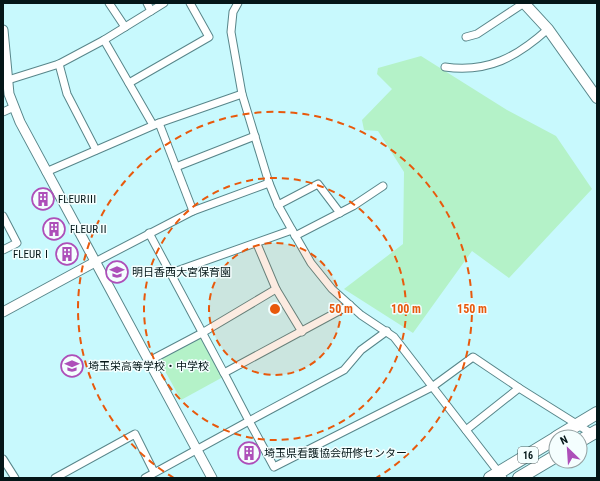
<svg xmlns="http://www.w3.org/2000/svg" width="600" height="481" font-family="'Roboto Condensed','Noto Sans JP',sans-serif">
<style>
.green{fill:#b4f2c8}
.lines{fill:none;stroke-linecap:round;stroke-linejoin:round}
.minor-casing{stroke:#58868a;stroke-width:9}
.tertiary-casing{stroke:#58868a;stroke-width:11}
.secondary-casing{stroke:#58868a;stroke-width:12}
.trunk-casing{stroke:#58868a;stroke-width:14}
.minor{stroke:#fff;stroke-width:7}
.tertiary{stroke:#fff;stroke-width:9}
.secondary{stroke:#fff;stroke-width:10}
.trunk{stroke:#fff;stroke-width:12}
.ring{fill:none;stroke:#e8590c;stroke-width:2;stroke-dasharray:7 5}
.labels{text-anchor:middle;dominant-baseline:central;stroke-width:3;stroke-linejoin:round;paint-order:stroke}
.shield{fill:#f4fefe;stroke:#4c5c5d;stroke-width:1}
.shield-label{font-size:10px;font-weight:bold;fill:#041618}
.poi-label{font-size:11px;fill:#041618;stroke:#f4fefe;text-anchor:start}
.centre{fill:#e8590c;stroke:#f4fefe;stroke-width:2}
.ring-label{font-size:12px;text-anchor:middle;font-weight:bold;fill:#e8590c;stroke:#f4fefe;stroke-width:3;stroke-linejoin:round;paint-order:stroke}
</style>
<rect width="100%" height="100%" fill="#c8f9fd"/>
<g class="green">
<path d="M 421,56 L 507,110 L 556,136 L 592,189 L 509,278 L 472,251 L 413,333 L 344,289 L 403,244 L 404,172 L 378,131 L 364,130 L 362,120 L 392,89 L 377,74 L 378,68 Z"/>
<path d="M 201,337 L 223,377 L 181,400 L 159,360 Z"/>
</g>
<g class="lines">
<g class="minor-casing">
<g id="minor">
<path d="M 109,3 L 125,27"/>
<path d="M 147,3 L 151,11"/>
<path d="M 238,3 L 233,12 L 231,32 L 242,94 L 269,183 L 278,205 L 292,230 L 311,263 L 332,289 L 361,315 L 394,337 L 503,478"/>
<path d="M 466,37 L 477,34 L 524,3"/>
<path d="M 104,40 L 153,125"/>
<path d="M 59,64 L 67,94 L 96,150"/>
<path d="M 445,67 C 488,73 517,57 548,29"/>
<path d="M 8,80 L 59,64 L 104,40 L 164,3"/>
<path d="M 129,83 L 209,37 L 190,3"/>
<path d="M 3,112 L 14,107"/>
<path d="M 159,123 L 193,211"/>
<path d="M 176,167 L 255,136"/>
<path d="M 46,172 L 159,123 L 242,94"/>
<path d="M 278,205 L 318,184 L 340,213"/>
<path d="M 3,216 L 17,243 L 3,250"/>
<path d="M 149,233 L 224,373"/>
<path d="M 295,236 L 353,206 L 383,186"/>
<path d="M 257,244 L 276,289 L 302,332"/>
<path d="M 95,262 L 193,211 L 269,183"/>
<path d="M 171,273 L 292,230"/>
<path d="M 387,331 L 361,350 L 344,370 L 249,421 L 274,467 L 432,387 L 473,357 L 519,388 L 594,435"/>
<path d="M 149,361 L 202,333 L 276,289"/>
<path d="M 466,430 L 519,388"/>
<path d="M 3,459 L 15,478"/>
<path d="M 55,478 L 135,434 L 154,472"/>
<path d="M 145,478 L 249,421 L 224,373 L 350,305"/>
</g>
</g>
<g class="tertiary-casing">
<g id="tertiary">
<path d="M 3,30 L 9,94 L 20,122 L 212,478"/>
<path d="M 3,312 L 95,262"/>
</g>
</g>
<g class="secondary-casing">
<path id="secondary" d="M 524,3 L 548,29 L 597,98"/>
</g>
<g class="trunk-casing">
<g id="trunk">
<path d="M 557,437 L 597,413"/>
<path d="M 580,441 L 597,431"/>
<path d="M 490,478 L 556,438"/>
<path d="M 519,478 L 556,456"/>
</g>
</g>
<use href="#minor" class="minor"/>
<use href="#tertiary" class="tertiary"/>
<use href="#secondary" class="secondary"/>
<use href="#trunk" class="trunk"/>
</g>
<circle cx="275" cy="309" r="66" fill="#e8590c" fill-opacity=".12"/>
<g class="ring">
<circle cx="275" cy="309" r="66"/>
<circle cx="275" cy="309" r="131"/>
<path d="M174 478A197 197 0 1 1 376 478"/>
</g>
<defs>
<g id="building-ring" transform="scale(1.15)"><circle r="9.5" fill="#f4fefe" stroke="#ad4fb9" stroke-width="1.5"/><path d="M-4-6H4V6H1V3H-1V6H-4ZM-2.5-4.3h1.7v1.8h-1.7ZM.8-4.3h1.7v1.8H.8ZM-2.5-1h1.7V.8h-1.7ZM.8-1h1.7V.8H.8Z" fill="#ad4fb9"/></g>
<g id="school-ring" transform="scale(1.15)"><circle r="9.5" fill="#f4fefe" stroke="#ad4fb9" stroke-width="1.5"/><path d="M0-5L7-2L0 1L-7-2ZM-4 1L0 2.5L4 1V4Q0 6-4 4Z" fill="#ad4fb9"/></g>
</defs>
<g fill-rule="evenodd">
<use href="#building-ring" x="43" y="199"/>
<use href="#building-ring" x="54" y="229"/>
<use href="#building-ring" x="67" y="254"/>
<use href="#school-ring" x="117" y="272"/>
<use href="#school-ring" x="72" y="366"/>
<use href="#building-ring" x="249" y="453"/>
</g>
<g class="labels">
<rect class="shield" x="518" y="447" width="20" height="16" rx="3"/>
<g class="shield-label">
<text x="528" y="455">16</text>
</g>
<g class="poi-label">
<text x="58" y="199">FLEURⅢ</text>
<text x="70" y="229">FLEURⅡ</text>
<text x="52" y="254" text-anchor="end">FLEURⅠ</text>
<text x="132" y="272">明日香西大宮保育園</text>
<text x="88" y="366">埼玉栄高等学校・中学校</text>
<text x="264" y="453">埼玉県看護協会研修センター</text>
</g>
</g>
<circle cx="275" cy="309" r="6" class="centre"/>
<g class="ring-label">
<text x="341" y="313">50 m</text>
<text x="406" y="313">100 m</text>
<text x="472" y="313">150 m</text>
</g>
<rect width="600" height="481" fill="none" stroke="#041618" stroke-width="8"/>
<g transform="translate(568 449) rotate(335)"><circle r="19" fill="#f4fefe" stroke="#94a1a2"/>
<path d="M0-3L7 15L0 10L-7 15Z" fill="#ad4fb9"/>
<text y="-6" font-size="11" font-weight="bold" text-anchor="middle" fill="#041618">N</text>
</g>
</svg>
